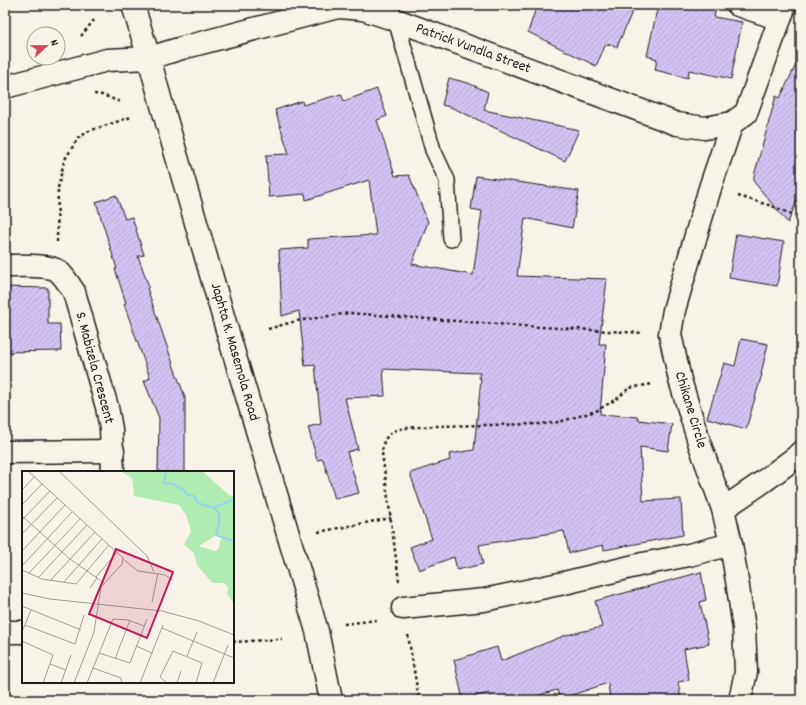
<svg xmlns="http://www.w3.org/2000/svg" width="806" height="705" font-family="Dekko,sans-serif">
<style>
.building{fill:url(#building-hatch);stroke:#1c1c1c}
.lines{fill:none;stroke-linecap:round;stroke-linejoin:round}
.service-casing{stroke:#1c1c1c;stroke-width:18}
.minor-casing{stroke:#1c1c1c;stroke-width:25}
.tertiary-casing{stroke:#1c1c1c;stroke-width:25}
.secondary-casing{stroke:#1c1c1c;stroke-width:25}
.path{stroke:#1c1c1c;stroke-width:2.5;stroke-dasharray:3 3;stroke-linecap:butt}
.service{stroke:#f7f3e8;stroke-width:15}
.minor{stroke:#f7f3e8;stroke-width:22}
.tertiary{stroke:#f7f3e8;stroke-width:22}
.secondary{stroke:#f7f3e8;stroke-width:22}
.labels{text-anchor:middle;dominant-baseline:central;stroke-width:3.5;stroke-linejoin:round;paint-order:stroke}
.street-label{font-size:15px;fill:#1c1c1c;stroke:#f7f3e8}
.inset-river{fill:none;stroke:#92d2f3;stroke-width:2}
.inset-road{fill:none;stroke:#9f9d96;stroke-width:1}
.view{fill:#c2185b;fill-opacity:0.15;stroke:#c2185b;stroke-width:2}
.inset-edge{fill:none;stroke:#1c1c1c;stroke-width:2}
</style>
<defs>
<pattern id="building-hatch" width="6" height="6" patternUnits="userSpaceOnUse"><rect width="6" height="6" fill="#d3c3f4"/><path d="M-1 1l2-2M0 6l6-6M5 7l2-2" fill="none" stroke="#b5a7d1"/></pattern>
</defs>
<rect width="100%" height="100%" fill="#f7f3e8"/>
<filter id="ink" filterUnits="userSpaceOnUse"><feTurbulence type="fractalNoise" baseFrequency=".025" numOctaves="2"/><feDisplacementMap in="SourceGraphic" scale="8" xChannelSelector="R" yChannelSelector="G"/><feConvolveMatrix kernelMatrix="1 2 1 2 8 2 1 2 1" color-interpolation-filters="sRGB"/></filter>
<g filter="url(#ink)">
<g class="building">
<path d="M 537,5 L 635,5 L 617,47 L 606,44 L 596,66 L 528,32 Z"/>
<path d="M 658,5 L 702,5 L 716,9 L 714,17 L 742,22 L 731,79 L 689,70 L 688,78 L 655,70 L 657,59 L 647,56 Z"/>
<path d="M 801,54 L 801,189 L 788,223 L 754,182 L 754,176 L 776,96 L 780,98 Z"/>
<path d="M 449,78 L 468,83 L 488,92 L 484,110 L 579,130 L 565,161 L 453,108 L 442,105 Z"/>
<path d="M 377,89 L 387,116 L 377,120 L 395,176 L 409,175 L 428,222 L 412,264 L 473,275 L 482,211 L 471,209 L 476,176 L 579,191 L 572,228 L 525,218 L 517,276 L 607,279 L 599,344 L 606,344 L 600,414 L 638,417 L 638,420 L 672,424 L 668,451 L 640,447 L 643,501 L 681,499 L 683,535 L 604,550 L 603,545 L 569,553 L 564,531 L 479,545 L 483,564 L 457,570 L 454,557 L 419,570 L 410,547 L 432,539 L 410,473 L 450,460 L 449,454 L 474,450 L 481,378 L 479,378 L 480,373 L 383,369 L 385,396 L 345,398 L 358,449 L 347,452 L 359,493 L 335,499 L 323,459 L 317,460 L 308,427 L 321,424 L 315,365 L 305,366 L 299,311 L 282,316 L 279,250 L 308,248 L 308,239 L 376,235 L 369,180 L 306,200 L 305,194 L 269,197 L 266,155 L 289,154 L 275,110 L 302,101 L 303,105 L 341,94 L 344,101 Z"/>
<path d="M 116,195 L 125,219 L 132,217 L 144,255 L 138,256 L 149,287 L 147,288 L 174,367 L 185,397 L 185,472 L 158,472 L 159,418 L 144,381 L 150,378 L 124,304 L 126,303 L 115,269 L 117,269 L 96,202 Z"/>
<path d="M 736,234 L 784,242 L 777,286 L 729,278 Z"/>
<path d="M 5,287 L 48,288 L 48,324 L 60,324 L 61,351 L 5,352 Z"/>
<path d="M 741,339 L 768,344 L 761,374 L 762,374 L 746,429 L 707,418 L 724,363 L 735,366 Z"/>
<path d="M 701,572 L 706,600 L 700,602 L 709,644 L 684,649 L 689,680 L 678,682 L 681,700 L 610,700 L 608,683 L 560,699 L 557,690 L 522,700 L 491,700 L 489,693 L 463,700 L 454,660 L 497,647 L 501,661 L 566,635 L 602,627 L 595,601 Z"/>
</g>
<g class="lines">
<g class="service-casing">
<path id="service" d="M 396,20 L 433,150 L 447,180 L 451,239"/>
</g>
<g class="minor-casing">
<g id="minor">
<path d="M 738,5 L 780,19"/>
<path d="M 149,58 L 182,48 L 338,7 L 363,9 L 396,20 L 677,124 L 705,128 L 732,123 L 746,113 L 785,5"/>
<path d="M 732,123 L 710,188 L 674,310 L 670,334 L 680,380 L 700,445 L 723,509 L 731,544 L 738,587 L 744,628 L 746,672 L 740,700"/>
<path d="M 5,266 C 17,266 49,264 58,271 C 65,277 69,284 74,292 L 107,407 L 111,429 L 113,472"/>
<path d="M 5,452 L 113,451"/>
<path d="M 723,509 L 764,481 L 796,457 L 801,452"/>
<path d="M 403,608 L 484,600 L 564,583 L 643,564 L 689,555 L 731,544"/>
<path d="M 5,632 L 23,632"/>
</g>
</g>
<g class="tertiary-casing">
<path id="tertiary" d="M 5,87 L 107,60 L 149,58"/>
</g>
<g class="secondary-casing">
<path id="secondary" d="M 133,5 L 149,58 L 163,109 L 230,340 L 317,631 L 331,700"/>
</g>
<g class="path">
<path d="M 81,36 L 94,20"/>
<path d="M 94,94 L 103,95 L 120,102"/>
<path d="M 738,196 L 772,206 L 801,218"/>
<path d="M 57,242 L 58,188 L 64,161 L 78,138 L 89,131 L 131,117"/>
<path d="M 268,329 L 296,321 L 349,313 L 523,326 L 643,333"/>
<path d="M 318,532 L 391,518"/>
<path d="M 399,581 L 382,453 L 384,440 L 393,431 L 404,428 L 435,426 L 541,424 L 559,422 L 596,411 L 618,398 L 629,388 L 652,384"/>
<path d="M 344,624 L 377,620"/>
<path d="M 408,635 L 419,700"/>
<path d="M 233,641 L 236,642 L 282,639"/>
</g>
<use href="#service" class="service"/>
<use href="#minor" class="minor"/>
<use href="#tertiary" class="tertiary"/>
<use href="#secondary" class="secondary"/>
</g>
</g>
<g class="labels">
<g class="street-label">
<text transform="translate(473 49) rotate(20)">Patrick Vundla Street</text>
<text transform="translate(234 352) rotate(74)">Japhta K. Masemola Road</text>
<text transform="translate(94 368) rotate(75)">S. Mabizela Crescent</text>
<text transform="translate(690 410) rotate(73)">Chikane Circle</text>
</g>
</g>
<g transform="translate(22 471)">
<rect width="212" height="212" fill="#f7f3e8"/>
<path d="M 98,0 L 180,0 L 207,24 L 212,25 L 212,133 L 205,123 L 206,116 L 202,112 L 191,112 L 186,107 L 175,94 L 172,82 L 162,74 L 169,60 L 164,44 L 157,34 L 112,25 L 110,7 ZM 194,64 L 200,64 L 196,79 L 193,80 L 177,75 Z" fill="#b0ecb2" fill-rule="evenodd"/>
<path class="inset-river" d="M 144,0 L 142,12 L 151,13 L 162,19 L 165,24 L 172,25 L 176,32 L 192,37 L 197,42 L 197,52 L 194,64 L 212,70M 192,37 L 212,28"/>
<path class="inset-road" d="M 6,0 L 101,87 L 100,93 L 79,116 L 72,161 L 52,212M 37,0 L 125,85 L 132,101M 0,19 L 12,6M 0,34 L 20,13M 0,45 L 48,88 L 82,112M 0,49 L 28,20M 0,63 L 35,27M 0,80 L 43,34M 101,88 L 116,100 L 143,104 L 151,109M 0,95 L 50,41M 0,99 L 20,108 L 54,113 L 87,74M 7,102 L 58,48M 74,106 L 95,81M 16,107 L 65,54M 28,110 L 73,61M 41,112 L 80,68M 68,117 L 75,107M 0,122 L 28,128 L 140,140 L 177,150 L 212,164M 130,131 L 136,102M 0,135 L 59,159M 3,154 L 53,173 L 62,144M 140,157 L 212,187M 0,161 L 9,139M 0,170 L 31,184 L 21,212M 114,175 L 130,182M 77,182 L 108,192 L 125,148M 165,185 L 175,161M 93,188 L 108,149M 28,193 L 44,199M 71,197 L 99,207 L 100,212M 39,212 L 49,184M 65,212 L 91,148 L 106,149 L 122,155M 118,212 L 141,154M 145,212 L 138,206 L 151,180 L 180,192 L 174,212M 155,212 L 159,200M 191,212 L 206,174"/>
<path class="view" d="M 94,78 L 151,101 L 125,167 L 67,143 Z"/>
<rect width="212" height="212" class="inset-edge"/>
</g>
<rect width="806" height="705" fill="none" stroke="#f7f3e8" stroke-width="20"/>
<rect x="10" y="10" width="786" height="685" fill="none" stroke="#1c1c1c" stroke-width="1.5" filter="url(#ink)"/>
<g transform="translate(46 46) rotate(68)"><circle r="19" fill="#f7f3e8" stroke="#9f9d96"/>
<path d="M0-3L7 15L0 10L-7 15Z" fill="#d1495b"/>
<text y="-6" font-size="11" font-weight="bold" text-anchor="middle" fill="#1c1c1c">N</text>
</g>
</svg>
